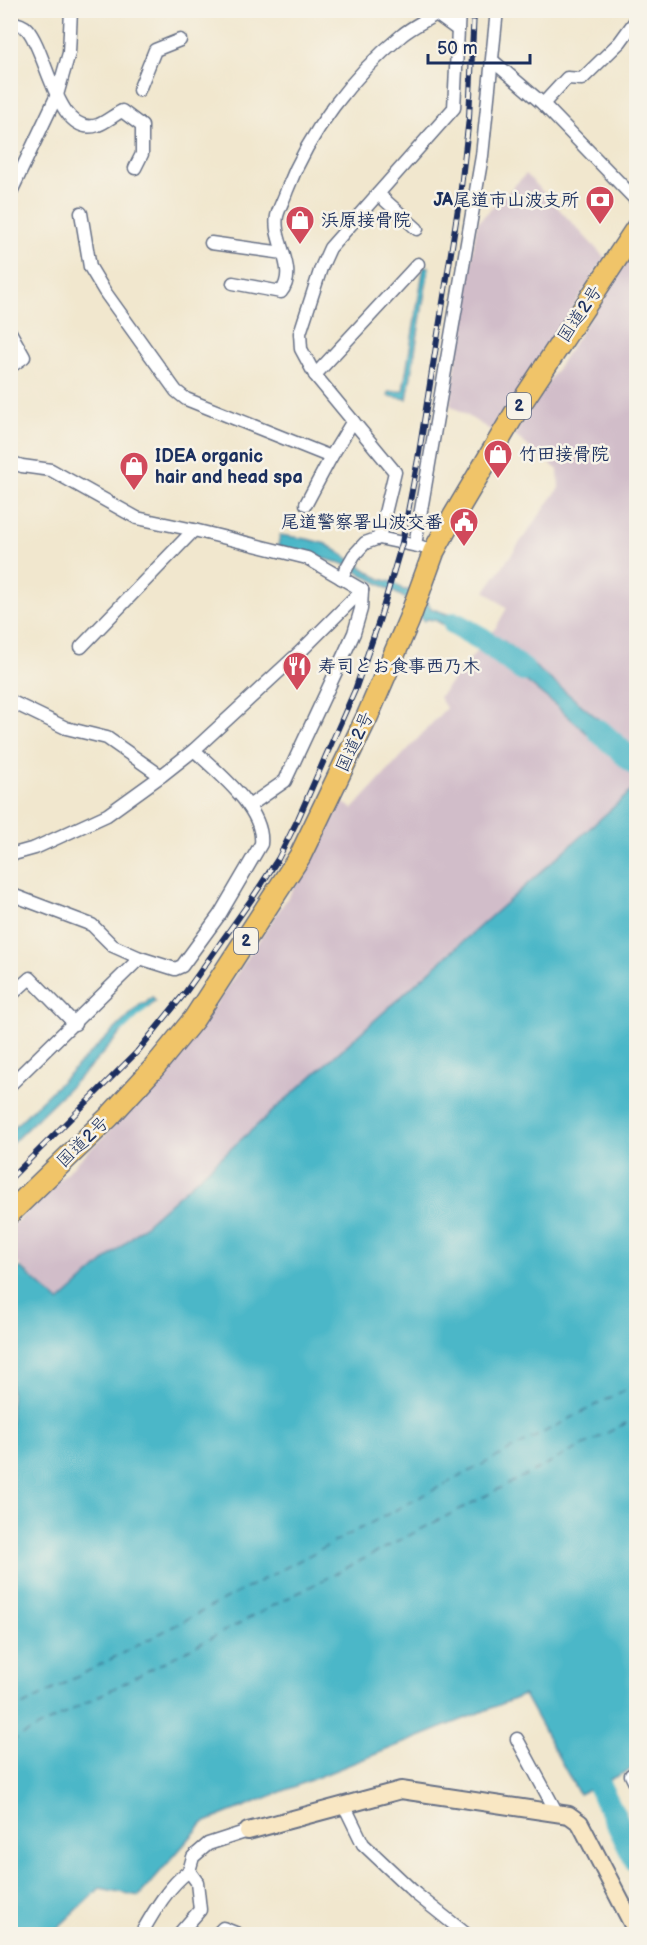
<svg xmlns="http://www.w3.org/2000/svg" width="647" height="1945" font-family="'Balsamiq Sans','Klee One',sans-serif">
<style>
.industrial{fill:#d1bdc9}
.water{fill:#4cb7c8;stroke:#347393;stroke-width:1.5}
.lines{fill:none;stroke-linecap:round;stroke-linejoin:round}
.stream{stroke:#4cb7c8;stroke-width:4}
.river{stroke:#4cb7c8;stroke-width:24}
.ferry{stroke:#2a587e;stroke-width:1.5;stroke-dasharray:8 6;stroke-linecap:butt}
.street-casing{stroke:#666f85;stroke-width:15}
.secondary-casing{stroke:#666f85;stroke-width:20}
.highway-casing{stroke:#666f85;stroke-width:24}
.street{stroke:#fff;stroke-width:12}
.secondary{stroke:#f9e7c3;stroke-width:16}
.highway{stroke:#f0c469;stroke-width:21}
.rail-casing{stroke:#1b2f5e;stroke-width:6}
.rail{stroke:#f7f3e8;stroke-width:4;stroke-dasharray:11;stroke-linecap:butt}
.labels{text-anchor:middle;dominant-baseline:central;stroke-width:5;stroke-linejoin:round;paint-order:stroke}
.shield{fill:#f7f3e8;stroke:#5d6a87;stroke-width:1.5}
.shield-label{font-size:16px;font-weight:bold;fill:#1b2f5e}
.poi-label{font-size:18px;font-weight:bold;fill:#1b2f5e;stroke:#f7f3e8;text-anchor:start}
.street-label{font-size:18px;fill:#1b2f5e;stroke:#f7f3e8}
</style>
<rect width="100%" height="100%" fill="#f7f3e8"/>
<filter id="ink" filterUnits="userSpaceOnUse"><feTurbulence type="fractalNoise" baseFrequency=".0167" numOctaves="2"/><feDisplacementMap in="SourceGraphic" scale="12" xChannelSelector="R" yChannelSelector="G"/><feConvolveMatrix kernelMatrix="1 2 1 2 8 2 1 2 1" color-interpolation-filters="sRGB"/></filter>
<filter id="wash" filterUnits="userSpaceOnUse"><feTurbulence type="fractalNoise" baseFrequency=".008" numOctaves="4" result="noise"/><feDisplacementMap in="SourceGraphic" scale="24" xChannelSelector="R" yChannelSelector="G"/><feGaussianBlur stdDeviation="1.35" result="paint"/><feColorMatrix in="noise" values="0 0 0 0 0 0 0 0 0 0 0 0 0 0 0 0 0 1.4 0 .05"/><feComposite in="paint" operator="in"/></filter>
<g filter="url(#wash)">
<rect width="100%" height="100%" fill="#f1e7ce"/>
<g class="industrial">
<path d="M 526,174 L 605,258 L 492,431 L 450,405 L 477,223 Z"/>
<path d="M 636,247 L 636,787 L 59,1302 L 11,1257 L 10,1228 L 107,1133 L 172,1060 L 219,1000 L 292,891 L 342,802 L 353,809 L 446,708 L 439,697 L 495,629 L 507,608 L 485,591 L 559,488 L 558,470 L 514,435 Z"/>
</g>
<g class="water">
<path d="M 424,266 L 429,267 L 407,399 L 388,396 L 389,392 L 403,391 Z"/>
<path d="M 280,535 L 307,539 L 326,544 L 380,579 L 395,583 L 403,590 L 408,590 L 426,601 L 432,609 L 465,620 L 488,633 L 479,644 L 435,620 L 427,619 L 424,621 L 405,598 L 344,564 L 278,546 Z"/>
<path d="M 504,641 L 630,745 L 617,760 L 553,703 L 494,655 Z"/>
<path d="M 636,787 L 636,1767 L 579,1794 L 524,1695 L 203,1823 L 139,1896 L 100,1888 L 51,1934 L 11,1934 L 11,1276 L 20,1267 L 59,1302 Z"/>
<path d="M 152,997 L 155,1001 L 148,1008 L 144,1007 L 94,1063 L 11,1144 L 11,1130 L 142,1003 L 145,1004 Z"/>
</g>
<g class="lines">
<path class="stream" d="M 122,1030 L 149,1004"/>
<g class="river">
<path d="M 455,624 L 482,639 L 523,670"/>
<path d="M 599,731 L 636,764"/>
<path d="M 599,1786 L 636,1860"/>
</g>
<g class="ferry">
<path d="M 10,1712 L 636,1384"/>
<path d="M 10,1742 L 636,1418"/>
</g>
</g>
</g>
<g filter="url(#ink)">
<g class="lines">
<g class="street-casing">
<g id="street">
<path d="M 10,22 C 16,23 23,25 27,29 C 47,51 57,139 98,125 C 106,122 114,115 122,111 L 142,126 L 142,154 L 135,168"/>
<path d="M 493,61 L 543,104 L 636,200"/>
<path d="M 139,90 L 155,50 L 180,40"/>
<path d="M 543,104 L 567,78 L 582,79 L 620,42 L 636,20"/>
<path d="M 10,194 L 57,95 L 69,53 L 71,10"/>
<path d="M 378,194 L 417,229"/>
<path d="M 81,213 L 90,267 L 105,292 L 176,391 L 186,399 L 331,457 L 353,421"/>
<path d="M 211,243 L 283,253"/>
<path d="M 233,283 L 281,292 C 299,269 272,241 277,216 C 279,208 284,199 287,190 C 309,132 352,76 401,36 C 411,27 425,21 436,14 L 458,30"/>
<path d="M 10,332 L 24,357 L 10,367"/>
<path d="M 315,375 L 418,264"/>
<path d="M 10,462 L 22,466 L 51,470 L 137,518 L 194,530 L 307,558 L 362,590"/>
<path d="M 306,504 L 331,457"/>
<path d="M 379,538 L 395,472 L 315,375 L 301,349 L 300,333 L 321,268 L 330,248 L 454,108 L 459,10"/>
<path d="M 415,545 L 482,156 L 497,10"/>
<path d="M 341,578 L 354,555 L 365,543 L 379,538 L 422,547"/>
<path d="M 81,647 L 194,530"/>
<path d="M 10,701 L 66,728 L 107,738 L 161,776"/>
<path d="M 249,806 L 285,781 L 354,633 L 361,609 L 362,590"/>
<path d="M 10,855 L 35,848 L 107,815 L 161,776 L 194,750 L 299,653 L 362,590"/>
<path d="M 10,894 L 92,925 L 113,946 L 140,958 L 175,969 L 182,966 L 220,914 L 261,844 C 265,809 217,772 194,750"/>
<path d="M 10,996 L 30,978 L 75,1024"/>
<path d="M 10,1085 L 140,958"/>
<path d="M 517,1739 L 557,1813"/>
<path d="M 636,1773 L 631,1775 L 636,1785"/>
<path d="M 344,1805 L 363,1844 L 416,1894 L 466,1934"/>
<path d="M 189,1871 L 193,1857 L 208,1844 L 248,1831"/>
<path d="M 141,1934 C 153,1913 168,1886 189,1871 L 197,1882 L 200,1910 L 179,1934"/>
<path d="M 217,1934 L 223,1928 L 238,1934"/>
</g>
</g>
<g class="secondary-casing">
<path id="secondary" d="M 248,1831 L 401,1790 L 569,1815 L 580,1823 L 636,1931"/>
</g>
<g class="highway-casing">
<path id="highway" d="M 10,1213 L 109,1117 L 153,1069 L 194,1019 L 300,856 L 367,717 L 409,620 L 434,551 L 445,531 L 518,408 L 636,229"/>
</g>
<use href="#street" class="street"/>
<use href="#secondary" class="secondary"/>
<use href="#highway" class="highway"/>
<g class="rail-casing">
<path id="rail" d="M 10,1179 L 137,1052 L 185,993 L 251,900 L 278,859 L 298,819 L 355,690 L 380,618 L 402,543 L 418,459 L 460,196 L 469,118 L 474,10"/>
</g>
<use href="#rail" class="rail"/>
</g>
</g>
<defs>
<g id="bank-pin" transform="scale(1.5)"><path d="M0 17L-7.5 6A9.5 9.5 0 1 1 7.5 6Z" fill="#d1495b" stroke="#f7f3e8"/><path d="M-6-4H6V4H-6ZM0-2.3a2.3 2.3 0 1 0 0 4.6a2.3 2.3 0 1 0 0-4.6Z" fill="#fff"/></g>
<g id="shop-pin" transform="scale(1.5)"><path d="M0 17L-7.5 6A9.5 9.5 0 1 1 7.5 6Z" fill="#d1495b" stroke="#f7f3e8"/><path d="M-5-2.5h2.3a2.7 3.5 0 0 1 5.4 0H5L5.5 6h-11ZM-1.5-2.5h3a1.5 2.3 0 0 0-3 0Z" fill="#fff"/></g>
<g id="civic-pin" transform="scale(1.5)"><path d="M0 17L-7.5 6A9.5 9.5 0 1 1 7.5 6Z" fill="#d1495b" stroke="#f7f3e8"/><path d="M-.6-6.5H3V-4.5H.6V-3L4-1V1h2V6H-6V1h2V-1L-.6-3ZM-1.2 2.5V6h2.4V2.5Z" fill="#fff"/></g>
<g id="restaurant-pin" transform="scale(1.5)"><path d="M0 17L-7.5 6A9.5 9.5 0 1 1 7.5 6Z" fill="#d1495b" stroke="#f7f3e8"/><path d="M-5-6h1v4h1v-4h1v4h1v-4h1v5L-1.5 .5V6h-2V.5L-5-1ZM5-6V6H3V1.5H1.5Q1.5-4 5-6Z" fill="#fff"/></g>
</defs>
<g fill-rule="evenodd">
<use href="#bank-pin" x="600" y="200"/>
<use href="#shop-pin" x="300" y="220"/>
<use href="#shop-pin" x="498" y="454"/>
<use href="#shop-pin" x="134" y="466"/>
<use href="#civic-pin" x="464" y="522"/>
<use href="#restaurant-pin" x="297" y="666"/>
</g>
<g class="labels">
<g class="shield">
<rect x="507" y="393" width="24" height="26" rx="4.5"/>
<rect x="234" y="928" width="24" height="26" rx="4.5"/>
</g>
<g class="shield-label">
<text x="519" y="406">2</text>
<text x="246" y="941">2</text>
</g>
<g class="poi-label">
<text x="579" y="200" text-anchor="end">JA尾道市山波支所</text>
<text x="321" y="220">浜原接骨院</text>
<text x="519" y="454">竹田接骨院</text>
<text x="155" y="456">IDEA organic<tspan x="155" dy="21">hair and head spa</tspan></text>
<text x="443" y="522" text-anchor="end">尾道警察署山波交番</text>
<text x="318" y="666">寿司とお食事西乃木</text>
</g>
<g class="street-label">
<text transform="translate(580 314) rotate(-56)">国道2号</text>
<text transform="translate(355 742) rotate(-65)">国道2号</text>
<text transform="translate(83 1142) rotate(-44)">国道2号</text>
</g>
</g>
<rect width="647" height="1945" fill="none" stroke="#f7f3e8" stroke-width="36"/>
<path d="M428 54v9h102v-9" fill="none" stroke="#1b2f5e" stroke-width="3"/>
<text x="437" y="54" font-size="18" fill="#1b2f5e" stroke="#f7f3e8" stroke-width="4.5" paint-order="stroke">50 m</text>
</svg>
